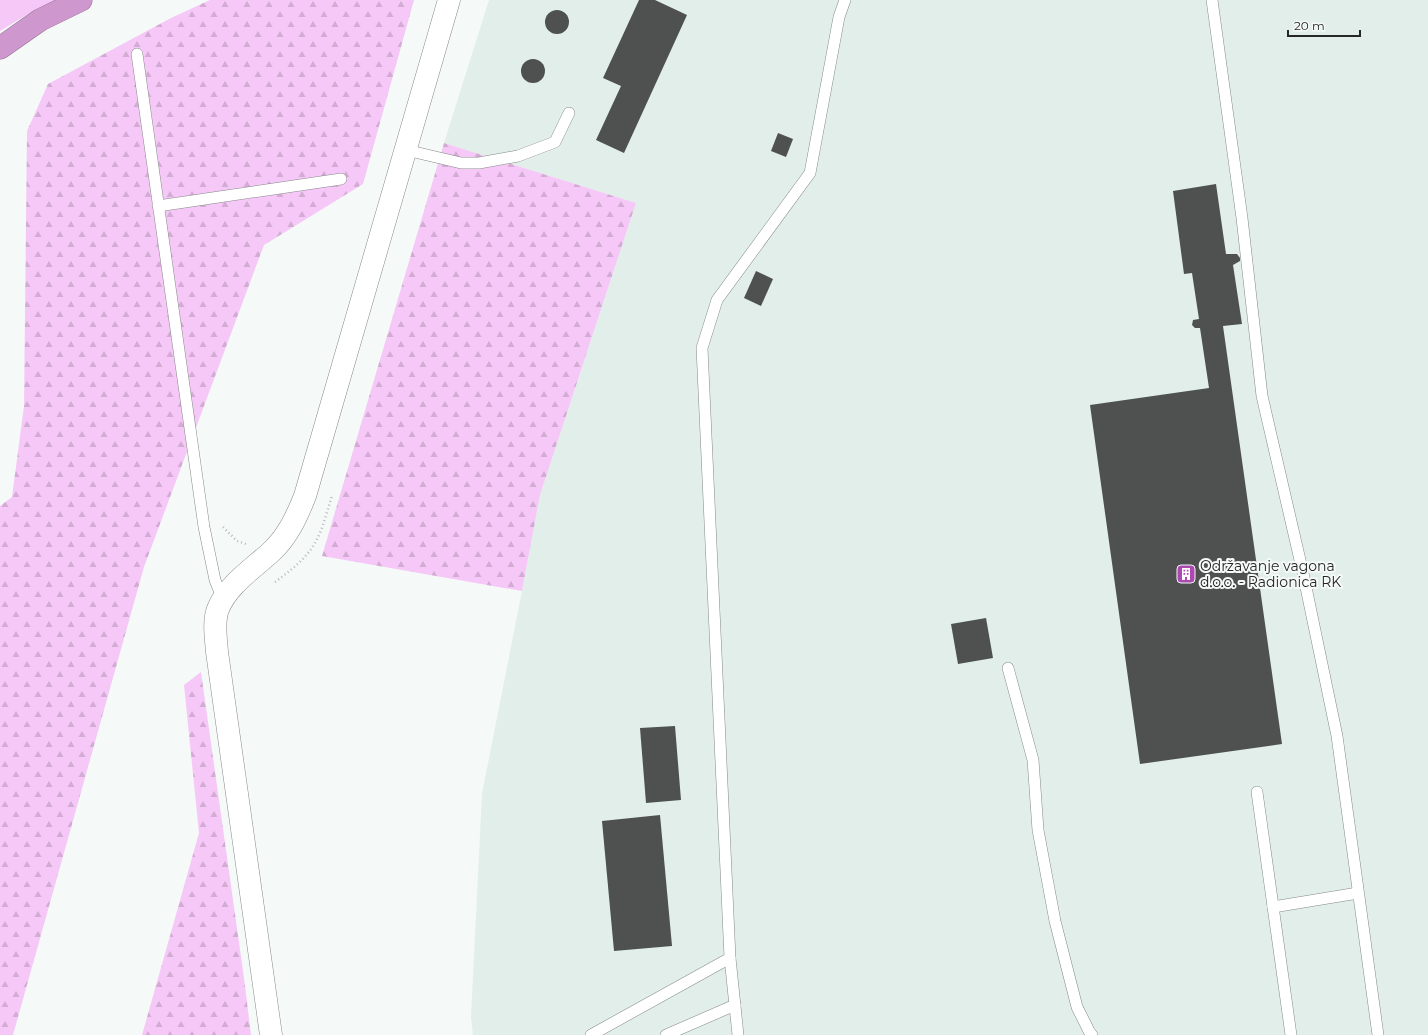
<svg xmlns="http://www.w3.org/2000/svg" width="1428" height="1035" font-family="Montserrat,sans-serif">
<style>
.built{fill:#e1eee9}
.green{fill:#f6c8f7}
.forest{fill:url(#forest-firs)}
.building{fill:#4e5150}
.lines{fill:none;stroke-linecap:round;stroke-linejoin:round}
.service-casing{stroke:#868a89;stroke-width:12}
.minor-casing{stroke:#868a89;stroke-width:23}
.motorway-casing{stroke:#937094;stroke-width:23}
.path{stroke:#b7bab9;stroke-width:2.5;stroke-dasharray:1 3;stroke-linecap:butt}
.service{stroke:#fff;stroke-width:11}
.minor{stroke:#fff;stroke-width:22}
.motorway{stroke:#ce98cf;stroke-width:22}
.labels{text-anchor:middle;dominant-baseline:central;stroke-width:4;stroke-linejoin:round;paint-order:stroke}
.poi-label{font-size:14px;fill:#252726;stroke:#f5f9f8;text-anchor:start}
</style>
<defs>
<pattern id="forest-firs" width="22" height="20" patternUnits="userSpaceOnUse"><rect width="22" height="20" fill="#f6c8f7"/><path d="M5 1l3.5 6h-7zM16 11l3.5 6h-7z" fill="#d3acd4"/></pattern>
</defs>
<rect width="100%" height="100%" fill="#f5f9f8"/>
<path class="built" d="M 489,0 L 1428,0 L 1428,1035 L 473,1035 L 471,1017 L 482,794 L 522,591 L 540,495 L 636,203 L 444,143 Z"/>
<path class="green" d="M 0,0 L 56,0 L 33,11 L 0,31 Z"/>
<g class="forest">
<path d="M 210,0 L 414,0 L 363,184 L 264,245 L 144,567 L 13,1035 L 0,1035 L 0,506 L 12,497 L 24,406 L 27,131 L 48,84 L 171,18 Z"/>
<path d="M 444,143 L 636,203 L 540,495 L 522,591 L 322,556 Z"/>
<path d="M 201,672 L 244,978 L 251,1035 L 142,1035 L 199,833 L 184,685 Z"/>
</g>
<g class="building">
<path d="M 639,0 L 655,0 L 687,15 L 624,153 L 596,140 L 621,86 L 603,78 Z"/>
<circle cx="557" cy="22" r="12"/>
<circle cx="533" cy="71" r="12"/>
<path d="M 778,133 L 793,139 L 786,157 L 771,151 Z"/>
<path d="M 1216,184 L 1226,254 L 1237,254 L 1240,258 L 1240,261 L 1233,265 L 1242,324 L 1223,326 L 1282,744 L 1140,764 L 1090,405 L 1209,388 L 1200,328 L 1195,328 L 1192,325 L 1193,320 L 1199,319 L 1192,273 L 1184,274 L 1173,191 Z"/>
<path d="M 756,271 L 773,279 L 761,306 L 744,298 Z"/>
<path d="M 986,618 L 993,658 L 958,664 L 951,624 Z"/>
<path d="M 675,726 L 681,800 L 646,803 L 640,728 Z"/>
<path d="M 660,815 L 672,946 L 614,951 L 602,821 Z"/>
</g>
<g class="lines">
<g class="service-casing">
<g id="service">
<path d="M 1212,0 L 1242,218 L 1262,396 L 1303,573 L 1337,736 L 1378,1035"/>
<path d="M 137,54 L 204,527 L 215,580 L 223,600"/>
<path d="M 406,150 L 461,163 L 479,163 L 518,156 L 555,142 L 569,113"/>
<path d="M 158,206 L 341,179"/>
<path d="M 1008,668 L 1033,760 L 1038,830 L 1055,921 L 1077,1007 L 1089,1031 L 1092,1035"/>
<path d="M 1257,792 L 1291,1035"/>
<path d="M 1273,907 L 1358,893"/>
<path d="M 730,958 L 738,1035"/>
<path d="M 591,1035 L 730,958 L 702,348 L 717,300 L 810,173 L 839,17 L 845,0"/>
<path d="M 666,1035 L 735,1005"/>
</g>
</g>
<g class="minor-casing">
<path id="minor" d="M 271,1035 L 217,652 C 216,638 213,622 218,609 C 228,584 253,569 272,551 C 288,536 297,516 305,496 L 449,0"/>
</g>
<g class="motorway-casing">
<path id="motorway" d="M 0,48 L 40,20 L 81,0"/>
</g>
<g class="path">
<path d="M 223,527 L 237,541 L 246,544"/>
<path d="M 275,582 C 290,571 305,560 315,543 C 323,529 327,511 332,496"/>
</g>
<use href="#service" class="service"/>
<use href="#minor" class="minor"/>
<use href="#motorway" class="motorway"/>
</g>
<defs>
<g id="building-square" transform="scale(1)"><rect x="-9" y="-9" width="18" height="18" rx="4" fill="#ab49b0" stroke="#f5f9f8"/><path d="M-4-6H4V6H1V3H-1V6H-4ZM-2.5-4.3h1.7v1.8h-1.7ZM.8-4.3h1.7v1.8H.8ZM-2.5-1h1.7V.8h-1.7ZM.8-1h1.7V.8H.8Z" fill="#fff"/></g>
</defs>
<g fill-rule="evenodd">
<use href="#building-square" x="1186" y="574"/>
</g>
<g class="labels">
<g class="poi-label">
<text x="1200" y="566">Održavanje vagona<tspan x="1200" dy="16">d.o.o. - Radionica RK</tspan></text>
</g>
</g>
<path d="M1288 30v6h72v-6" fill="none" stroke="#252726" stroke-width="2"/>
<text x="1294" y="30" font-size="12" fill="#252726" stroke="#f5f9f8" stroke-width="3" paint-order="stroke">20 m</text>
</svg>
